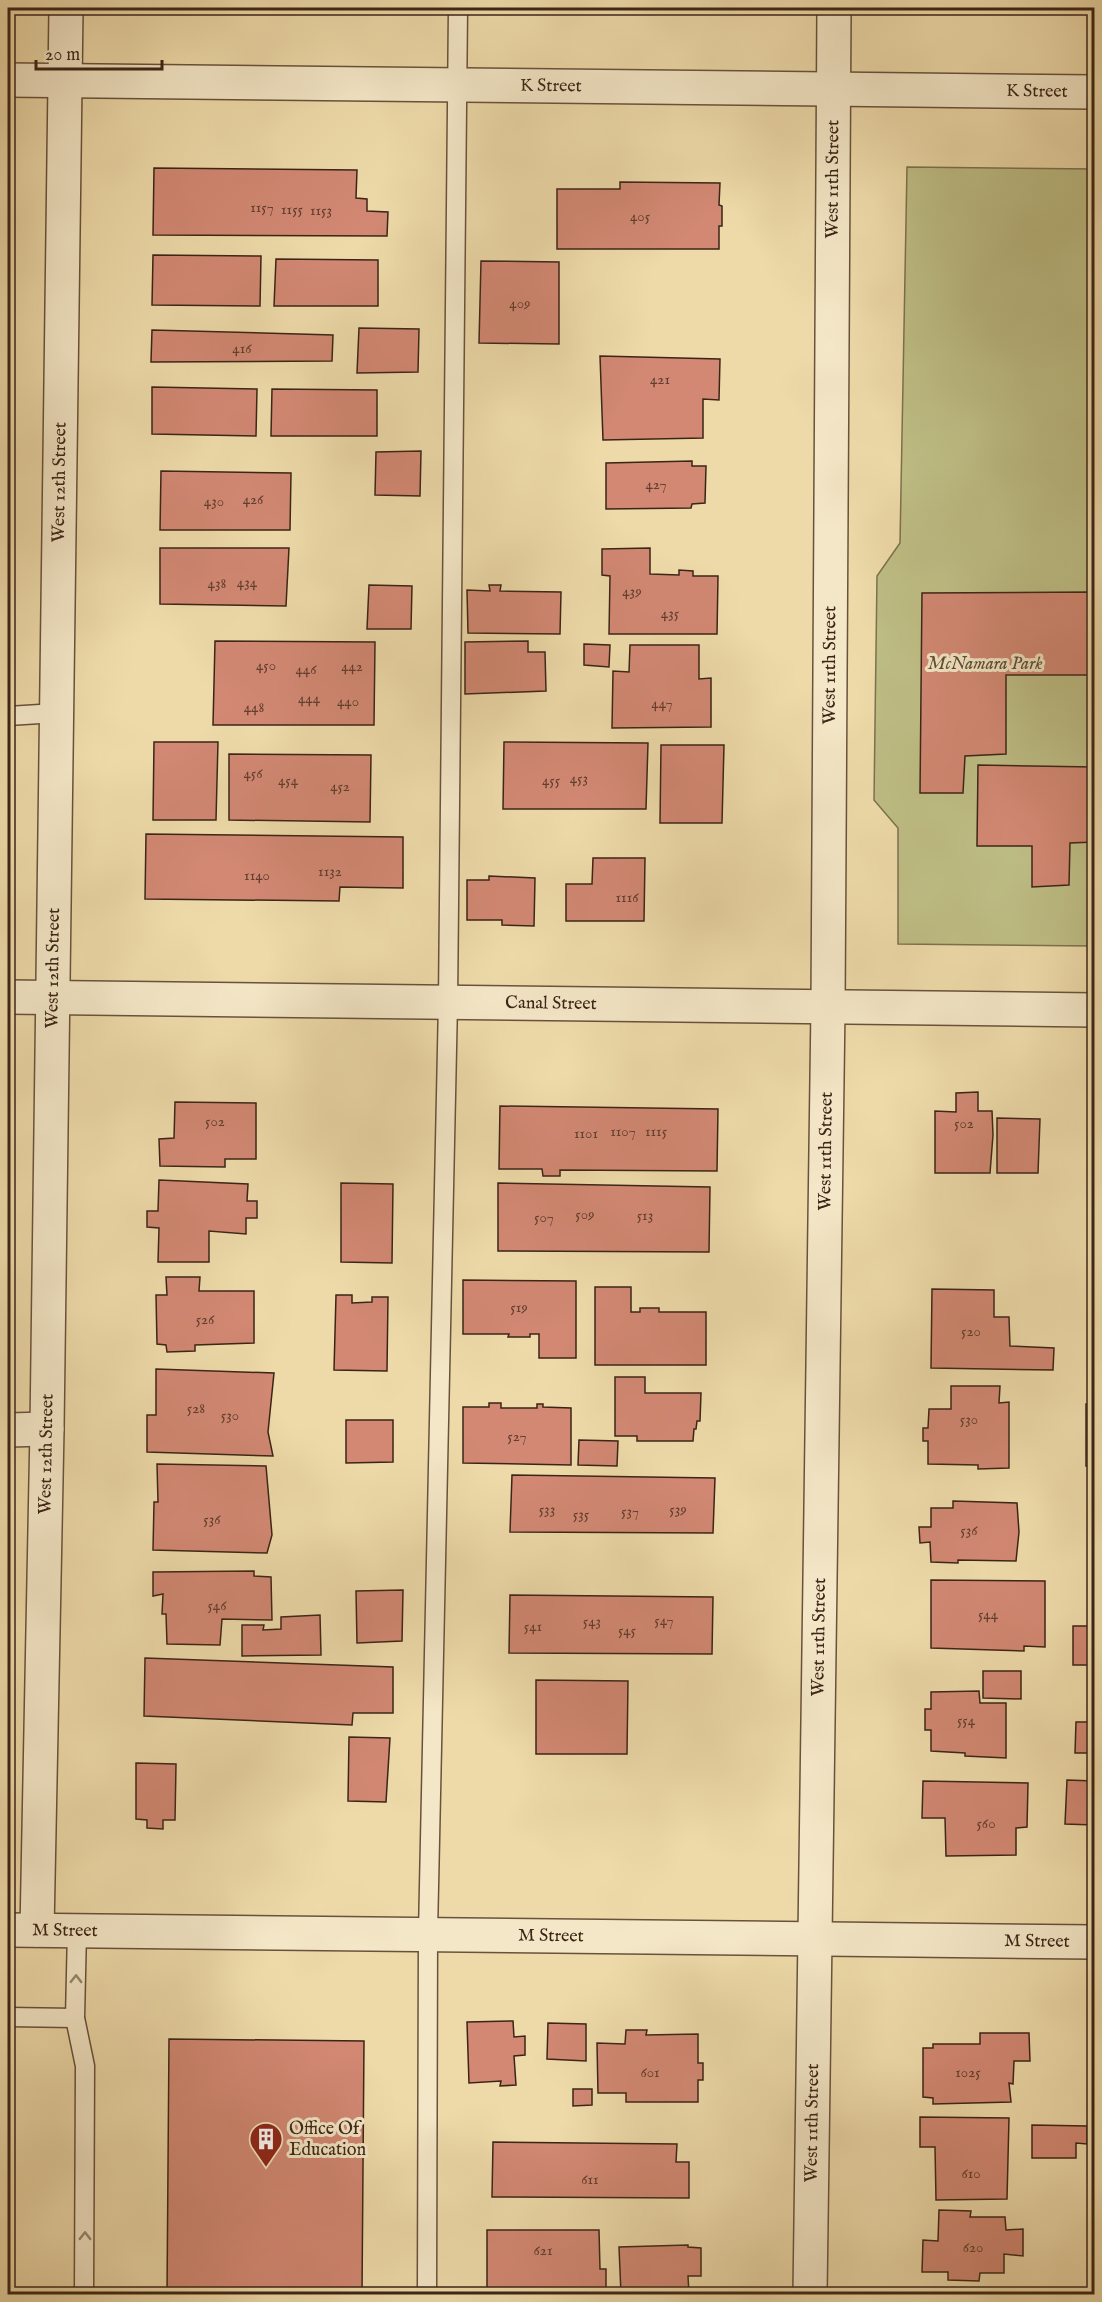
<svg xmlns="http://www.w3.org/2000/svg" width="1102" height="2302" font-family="'IM FELL English',serif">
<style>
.green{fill:#bebe85;stroke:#7c724e;stroke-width:1.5}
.building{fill:#d28873;stroke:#3b2517;stroke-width:1.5}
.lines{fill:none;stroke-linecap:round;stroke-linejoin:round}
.service-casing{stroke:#68523c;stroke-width:21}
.minor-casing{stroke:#68523c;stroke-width:36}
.tertiary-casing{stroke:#68523c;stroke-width:36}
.service{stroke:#f4e7c7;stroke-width:18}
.minor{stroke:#f4e7c7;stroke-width:33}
.tertiary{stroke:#f4e7c7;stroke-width:33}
.oneway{stroke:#98866f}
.labels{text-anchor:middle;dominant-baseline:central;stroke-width:6;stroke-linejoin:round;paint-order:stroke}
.number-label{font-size:15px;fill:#613e2e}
.street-label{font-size:18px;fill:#3b2517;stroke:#f4e7c7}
.park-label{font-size:18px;font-style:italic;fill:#5c4b32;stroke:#f4e7c7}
.poi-label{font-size:18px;fill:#3b2517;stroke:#f4e7c7;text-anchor:start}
</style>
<rect width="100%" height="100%" fill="#eedaa9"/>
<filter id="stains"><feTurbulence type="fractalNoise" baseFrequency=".00333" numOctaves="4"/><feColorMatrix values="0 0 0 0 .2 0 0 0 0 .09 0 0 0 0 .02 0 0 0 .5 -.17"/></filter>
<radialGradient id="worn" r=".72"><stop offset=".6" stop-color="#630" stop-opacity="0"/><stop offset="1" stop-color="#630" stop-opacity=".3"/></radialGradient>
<path class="green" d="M 907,167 L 1094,169 L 1094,946 L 898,944 L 898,828 L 874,800 L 877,576 L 900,543 Z"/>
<g class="building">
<path d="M 154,168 L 357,170 L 356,198 L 367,199 L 367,211 L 388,212 L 387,236 L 153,235 Z"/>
<path d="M 620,182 L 720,183 L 719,205 L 722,206 L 722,226 L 719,226 L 719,249 L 557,249 L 557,189 L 620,189 Z"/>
<path d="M 153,255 L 261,256 L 260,306 L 152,305 Z"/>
<path d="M 276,259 L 378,260 L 378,306 L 274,306 Z"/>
<path d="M 481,261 L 559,262 L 559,344 L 479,343 Z"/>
<path d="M 359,328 L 419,329 L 418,372 L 357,373 Z"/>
<path d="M 152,330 L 333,335 L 332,361 L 151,362 Z"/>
<path d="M 600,356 L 720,359 L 719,400 L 703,399 L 703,438 L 603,440 Z"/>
<path d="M 152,387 L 257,389 L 256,436 L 152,434 Z"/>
<path d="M 272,389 L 377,390 L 377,436 L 271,436 Z"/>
<path d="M 421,451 L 420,496 L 375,495 L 376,452 Z"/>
<path d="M 692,461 L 692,466 L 706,466 L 705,503 L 692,504 L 691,508 L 606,509 L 606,463 Z"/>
<path d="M 161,471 L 291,473 L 290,530 L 160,530 Z"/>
<path d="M 160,548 L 289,548 L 286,606 L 160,604 Z"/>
<path d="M 650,548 L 650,574 L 679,575 L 679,570 L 693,571 L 693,576 L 718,576 L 717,634 L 609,634 L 610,576 L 602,575 L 602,549 Z"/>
<path d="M 369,585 L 412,586 L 411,629 L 367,629 Z"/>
<path d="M 489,585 L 501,585 L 500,591 L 561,592 L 560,634 L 468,633 L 467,590 L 490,591 Z"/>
<path d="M 1091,592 L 1089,675 L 1006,675 L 1006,754 L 965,756 L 963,793 L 920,793 L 922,593 Z"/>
<path d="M 215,641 L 375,642 L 374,725 L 213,725 Z"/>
<path d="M 528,641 L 528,652 L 545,652 L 546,691 L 465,694 L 465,642 Z"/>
<path d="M 584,644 L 610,645 L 609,667 L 584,665 Z"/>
<path d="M 630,645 L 699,645 L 699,679 L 711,678 L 711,727 L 612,728 L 613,671 L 629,672 Z"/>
<path d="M 154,742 L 218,742 L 216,820 L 153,820 Z"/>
<path d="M 504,742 L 648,743 L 646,809 L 503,809 Z"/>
<path d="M 661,745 L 724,745 L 722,823 L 660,823 Z"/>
<path d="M 229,754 L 371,755 L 370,822 L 229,820 Z"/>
<path d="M 978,765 L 1094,767 L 1094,842 L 1070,843 L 1069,885 L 1032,887 L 1032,846 L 977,846 Z"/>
<path d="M 146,834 L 403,837 L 403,888 L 340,887 L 339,901 L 145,899 Z"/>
<path d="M 593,858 L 645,858 L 644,921 L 566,921 L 566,884 L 592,884 Z"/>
<path d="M 489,876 L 535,878 L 534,926 L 502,925 L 502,920 L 467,920 L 467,880 L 489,880 Z"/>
<path d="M 978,1092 L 978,1111 L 992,1111 L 993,1135 L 990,1173 L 935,1173 L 935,1111 L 956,1112 L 956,1093 Z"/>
<path d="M 175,1102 L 256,1103 L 256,1159 L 225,1159 L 225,1167 L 160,1166 L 159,1139 L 174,1138 Z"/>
<path d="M 500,1106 L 718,1109 L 717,1171 L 560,1170 L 560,1176 L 543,1176 L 542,1169 L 499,1169 Z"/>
<path d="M 997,1118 L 1040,1119 L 1038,1173 L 997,1173 Z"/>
<path d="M 159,1180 L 248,1184 L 247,1201 L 257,1201 L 257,1218 L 246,1218 L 246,1234 L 209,1231 L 209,1262 L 158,1262 L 159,1228 L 147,1227 L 147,1211 L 158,1211 Z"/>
<path d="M 341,1183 L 393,1184 L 392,1263 L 341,1262 Z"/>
<path d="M 498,1183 L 710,1187 L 709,1252 L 498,1251 Z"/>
<path d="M 166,1277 L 200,1277 L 199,1291 L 254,1291 L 254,1343 L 195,1345 L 195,1351 L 167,1352 L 166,1345 L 157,1344 L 156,1295 L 167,1295 Z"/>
<path d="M 463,1280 L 576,1281 L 576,1358 L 539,1358 L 539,1334 L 530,1334 L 530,1337 L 508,1337 L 509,1334 L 463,1334 Z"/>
<path d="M 595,1287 L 631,1287 L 631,1312 L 640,1312 L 640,1308 L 659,1308 L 659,1312 L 706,1312 L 706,1365 L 595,1365 Z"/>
<path d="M 932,1289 L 994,1290 L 994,1317 L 1009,1317 L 1010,1346 L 1054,1348 L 1053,1370 L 931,1368 Z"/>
<path d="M 336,1295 L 352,1295 L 352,1303 L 372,1302 L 372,1297 L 388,1297 L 387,1371 L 334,1370 Z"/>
<path d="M 156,1369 L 274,1373 L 268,1432 L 273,1456 L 147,1452 L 147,1415 L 156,1415 Z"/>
<path d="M 615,1377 L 645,1377 L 645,1393 L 701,1393 L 700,1421 L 697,1421 L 696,1429 L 694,1429 L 693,1441 L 637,1441 L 637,1436 L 615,1436 Z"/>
<path d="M 951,1386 L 1000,1386 L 999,1403 L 1009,1402 L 1009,1468 L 978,1469 L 978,1465 L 928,1464 L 928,1441 L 923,1441 L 923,1428 L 928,1428 L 929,1409 L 951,1409 Z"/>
<path d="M 489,1403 L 501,1403 L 501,1408 L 537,1408 L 537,1404 L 543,1404 L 543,1407 L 571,1408 L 571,1465 L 463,1463 L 463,1407 L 489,1407 Z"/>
<rect x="1086" y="1404" width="8" height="62"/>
<path d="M 346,1420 L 393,1420 L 393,1462 L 346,1463 Z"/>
<path d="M 579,1440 L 618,1441 L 617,1466 L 578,1465 Z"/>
<path d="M 157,1464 L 266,1466 L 272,1535 L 267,1553 L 153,1550 L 154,1502 L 158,1502 Z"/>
<path d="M 512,1475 L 715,1478 L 713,1533 L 510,1532 Z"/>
<path d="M 953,1501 L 1017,1503 L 1019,1532 L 1016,1561 L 958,1560 L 958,1563 L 931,1562 L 930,1542 L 920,1543 L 919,1527 L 931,1527 L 931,1508 L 953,1508 Z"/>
<path d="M 254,1571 L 254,1576 L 271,1577 L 272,1620 L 222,1619 L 220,1645 L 167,1644 L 166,1614 L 162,1614 L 163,1594 L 153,1596 L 153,1572 Z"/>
<path d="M 931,1580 L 1045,1581 L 1045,1647 L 1024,1646 L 1024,1651 L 931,1648 Z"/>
<path d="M 403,1590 L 402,1641 L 357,1643 L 356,1591 Z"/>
<path d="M 510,1595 L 713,1597 L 712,1654 L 509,1653 Z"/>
<path d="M 320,1615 L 321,1655 L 242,1656 L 242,1625 L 264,1625 L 263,1630 L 281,1629 L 281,1617 Z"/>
<rect x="1073" y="1626" width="21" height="39"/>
<path d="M 145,1658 L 393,1667 L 393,1713 L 353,1713 L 352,1725 L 144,1716 Z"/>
<path d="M 983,1671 L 1021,1671 L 1021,1699 L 983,1698 Z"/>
<path d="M 536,1680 L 628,1681 L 627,1754 L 536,1754 Z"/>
<path d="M 979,1691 L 980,1703 L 1006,1703 L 1006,1758 L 965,1756 L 965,1753 L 931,1751 L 931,1730 L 925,1730 L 925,1709 L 931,1709 L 931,1692 Z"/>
<path d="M 1076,1722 L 1094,1722 L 1094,1753 L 1075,1753 Z"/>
<path d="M 349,1737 L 390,1738 L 386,1802 L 348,1801 Z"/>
<path d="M 136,1763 L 176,1764 L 175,1820 L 163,1820 L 163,1829 L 147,1828 L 147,1820 L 136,1819 Z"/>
<path d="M 1067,1780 L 1094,1781 L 1094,1825 L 1065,1824 Z"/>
<path d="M 923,1781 L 1028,1783 L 1027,1827 L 1016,1828 L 1016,1855 L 946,1856 L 945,1818 L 922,1818 Z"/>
<path d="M 513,2021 L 514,2037 L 525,2036 L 525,2055 L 514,2056 L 516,2085 L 500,2086 L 501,2081 L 469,2083 L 467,2022 Z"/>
<path d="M 548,2023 L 586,2024 L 586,2061 L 547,2059 Z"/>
<path d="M 626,2030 L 647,2030 L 646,2035 L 698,2034 L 698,2063 L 703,2063 L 703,2080 L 698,2080 L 698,2102 L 626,2102 L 626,2093 L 598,2093 L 597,2043 L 625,2044 Z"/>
<path d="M 980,2033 L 1029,2033 L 1030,2061 L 1014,2061 L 1013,2084 L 1009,2083 L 1011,2102 L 933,2104 L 933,2098 L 923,2097 L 923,2048 L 933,2048 L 933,2044 L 980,2044 Z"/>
<path d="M 169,2039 L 364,2041 L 362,2294 L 167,2294 Z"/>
<path d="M 573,2089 L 592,2089 L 592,2105 L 573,2106 Z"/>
<path d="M 920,2117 L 1009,2118 L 1007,2199 L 936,2200 L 935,2147 L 920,2147 Z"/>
<path d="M 1032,2125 L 1087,2126 L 1087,2144 L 1076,2143 L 1076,2158 L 1032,2158 Z"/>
<path d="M 493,2142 L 677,2144 L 676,2162 L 689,2162 L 689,2198 L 492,2197 Z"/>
<path d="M 939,2210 L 971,2211 L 970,2217 L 1005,2217 L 1006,2230 L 1023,2229 L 1023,2256 L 1004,2254 L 1004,2273 L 980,2273 L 979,2281 L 948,2280 L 948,2272 L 922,2272 L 923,2240 L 938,2241 Z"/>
<path d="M 487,2230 L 599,2230 L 600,2269 L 606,2269 L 606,2292 L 487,2293 Z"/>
<path d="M 688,2245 L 688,2247 L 701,2248 L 701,2276 L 688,2276 L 689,2294 L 621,2294 L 619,2247 Z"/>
</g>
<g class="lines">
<g class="service-casing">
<g id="service">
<path d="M 8,716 L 56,713"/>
<path d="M 77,1930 L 75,2018 L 85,2066 L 84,2294"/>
<path d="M 8,2017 L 75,2018"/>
<path d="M 427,2294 L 428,1933 L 448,1002 L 458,8"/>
</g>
</g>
<g class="minor-casing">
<g id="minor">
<path id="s1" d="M 8,80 L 1094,92"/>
<path id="s2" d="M 8,997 L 1094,1010"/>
<path d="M 8,1430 L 47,1429"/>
<path id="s3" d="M 37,1930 L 47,1429 L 66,8"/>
<path id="s4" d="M 810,2294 L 828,1007 L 834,8"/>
</g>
</g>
<g class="tertiary-casing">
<g id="tertiary">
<path id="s5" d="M 8,1930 L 1094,1942"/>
</g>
</g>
<use href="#service" class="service"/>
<use href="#minor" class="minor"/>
<use href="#tertiary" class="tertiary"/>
</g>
<defs><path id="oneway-chevron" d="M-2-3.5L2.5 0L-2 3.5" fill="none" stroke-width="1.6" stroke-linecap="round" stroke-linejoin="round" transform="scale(1.5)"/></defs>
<g class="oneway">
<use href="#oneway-chevron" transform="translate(76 1979) rotate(-89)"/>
<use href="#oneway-chevron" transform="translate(85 2236) rotate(-90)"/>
</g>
<defs>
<g id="building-pin" transform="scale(1.725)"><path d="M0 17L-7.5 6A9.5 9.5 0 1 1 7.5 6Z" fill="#8f2418" stroke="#f4e7c7"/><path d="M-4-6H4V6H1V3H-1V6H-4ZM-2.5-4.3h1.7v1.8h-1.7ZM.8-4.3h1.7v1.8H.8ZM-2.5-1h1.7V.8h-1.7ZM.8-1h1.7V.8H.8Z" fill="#fff"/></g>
</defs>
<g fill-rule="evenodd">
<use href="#building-pin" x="266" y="2139"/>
</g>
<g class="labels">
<g class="number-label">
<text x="262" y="207">1157</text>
<text x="292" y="209">1155</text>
<text x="321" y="210">1153</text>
<text x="640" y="216">405</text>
<text x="520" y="303">409</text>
<text x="242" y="348">416</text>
<text x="660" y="379">421</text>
<text x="656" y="484">427</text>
<text x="253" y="499">426</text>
<text x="214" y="501">430</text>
<text x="247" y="582">434</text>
<text x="217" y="583">438</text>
<text x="632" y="591">439</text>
<text x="670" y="613">435</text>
<text x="266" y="665">450</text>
<text x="352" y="666">442</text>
<text x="306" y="669">446</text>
<text x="309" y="698">444</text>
<text x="348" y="701">440</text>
<text x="662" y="703">447</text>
<text x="254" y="707">448</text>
<text x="253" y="773">456</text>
<text x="579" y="778">453</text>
<text x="288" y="780">454</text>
<text x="551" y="780">455</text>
<text x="340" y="786">452</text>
<text x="330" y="871">1132</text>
<text x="257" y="875">1140</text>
<text x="627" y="897">1116</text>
<text x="215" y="1121">502</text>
<text x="964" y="1123">502</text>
<text x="623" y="1131">1107</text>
<text x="656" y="1131">1115</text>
<text x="586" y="1133">1101</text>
<text x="585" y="1214">509</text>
<text x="645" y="1215">513</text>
<text x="544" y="1217">507</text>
<text x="519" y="1307">519</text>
<text x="205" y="1319">526</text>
<text x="971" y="1331">520</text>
<text x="196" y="1408">528</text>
<text x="230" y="1415">530</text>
<text x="969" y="1419">530</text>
<text x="517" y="1436">527</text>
<text x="547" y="1509">533</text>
<text x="678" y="1509">539</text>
<text x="630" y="1511">537</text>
<text x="581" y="1514">535</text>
<text x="212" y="1519">536</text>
<text x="969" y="1530">536</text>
<text x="217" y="1605">546</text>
<text x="988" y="1614">544</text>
<text x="664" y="1620">547</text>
<text x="592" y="1621">543</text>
<text x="533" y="1626">541</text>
<text x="627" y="1630">545</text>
<text x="966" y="1720">554</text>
<text x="986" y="1823">560</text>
<text x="650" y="2072">601</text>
<text x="968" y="2072">1025</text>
<text x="971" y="2173">610</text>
<text x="590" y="2179">611</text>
<text x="973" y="2247">620</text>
<text x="543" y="2250">621</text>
</g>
<g class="street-label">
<text stroke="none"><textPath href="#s1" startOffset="543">K Street</textPath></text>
<text stroke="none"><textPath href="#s1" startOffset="1029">K Street</textPath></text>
<text stroke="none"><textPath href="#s4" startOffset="2115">West 11th Street</textPath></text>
<text stroke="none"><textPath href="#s3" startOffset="1448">West 12th Street</textPath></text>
<text stroke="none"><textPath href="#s4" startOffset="1629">West 11th Street</textPath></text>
<text stroke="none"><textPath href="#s3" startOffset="962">West 12th Street</textPath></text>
<text stroke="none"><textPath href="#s2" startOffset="543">Canal Street</textPath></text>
<text stroke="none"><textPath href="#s4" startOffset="1143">West 11th Street</textPath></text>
<text stroke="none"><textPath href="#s3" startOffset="476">West 12th Street</textPath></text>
<text stroke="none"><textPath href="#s4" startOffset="657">West 11th Street</textPath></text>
<text stroke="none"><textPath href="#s5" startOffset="57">M Street</textPath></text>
<text stroke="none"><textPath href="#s5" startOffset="543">M Street</textPath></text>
<text stroke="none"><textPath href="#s5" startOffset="1029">M Street</textPath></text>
<text stroke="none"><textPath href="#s4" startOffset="171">West 11th Street</textPath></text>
</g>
<g class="park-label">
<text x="985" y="664">McNamara Park</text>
</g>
<g class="poi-label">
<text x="289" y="2129">Office Of<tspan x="289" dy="21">Education</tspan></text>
</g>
</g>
<rect width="1102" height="2302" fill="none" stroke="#eedaa9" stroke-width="30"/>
<rect x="9" y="9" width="1084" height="2284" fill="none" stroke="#3b2517" stroke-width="3"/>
<rect x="15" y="15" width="1072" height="2272" fill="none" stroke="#3b2517" stroke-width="1.5"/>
<path d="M36 60v9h126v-9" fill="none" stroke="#3b2517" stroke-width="3"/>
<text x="45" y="60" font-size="18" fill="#3b2517" stroke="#f4e7c7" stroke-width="4.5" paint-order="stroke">20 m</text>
<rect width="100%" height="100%" filter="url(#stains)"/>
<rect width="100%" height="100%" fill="url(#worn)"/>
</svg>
